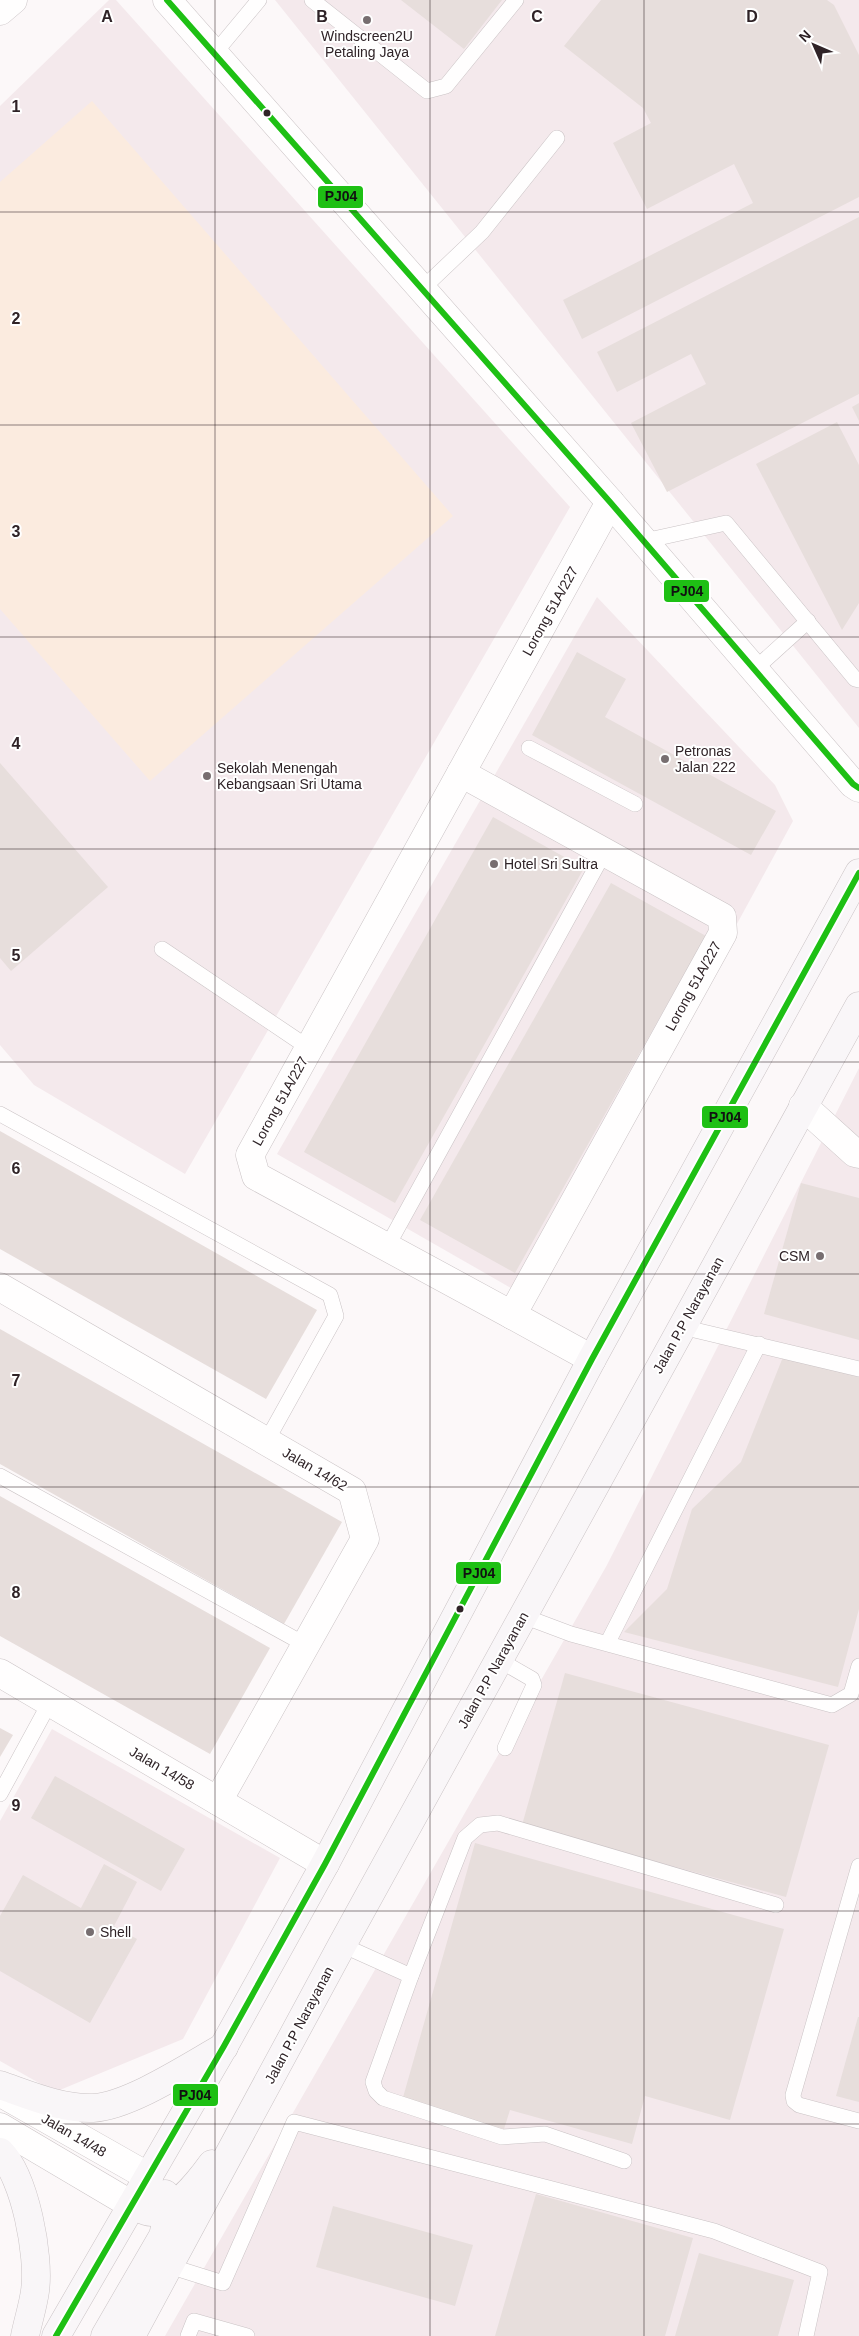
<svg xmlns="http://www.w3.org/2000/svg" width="859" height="2336" font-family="Arial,sans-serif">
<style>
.built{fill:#f4e9ec}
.green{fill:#fbebdf}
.building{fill:#e7dedc}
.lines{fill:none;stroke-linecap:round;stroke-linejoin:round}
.service-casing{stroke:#cac3c5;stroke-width:16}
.minor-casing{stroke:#cac3c5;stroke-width:29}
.tertiary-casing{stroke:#cac3c5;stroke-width:29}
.secondary-casing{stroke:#cac3c5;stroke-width:29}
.service{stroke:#fffefe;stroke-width:15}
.minor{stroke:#fffefe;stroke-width:28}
.tertiary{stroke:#fffefe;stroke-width:28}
.secondary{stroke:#f9f6f8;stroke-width:28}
.bus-1-casing{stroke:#fff;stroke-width:10}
.bus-1{stroke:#1ec014;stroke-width:6}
.grid{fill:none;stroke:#2f2327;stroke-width:1;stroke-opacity:0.55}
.poi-dot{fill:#776e70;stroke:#fff;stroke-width:2}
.bus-dot{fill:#2f2327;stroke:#fff;stroke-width:2}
.labels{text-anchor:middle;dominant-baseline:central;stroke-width:4;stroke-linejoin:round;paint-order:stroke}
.poi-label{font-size:14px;fill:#2f2327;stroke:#fff;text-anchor:start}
.street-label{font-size:14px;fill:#2f2327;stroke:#fff}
.grid-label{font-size:16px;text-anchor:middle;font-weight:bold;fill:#2f2327;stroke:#fff;stroke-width:4;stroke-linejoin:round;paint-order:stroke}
.line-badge{stroke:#fff;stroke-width:2}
.pale-badge-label{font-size:14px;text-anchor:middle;font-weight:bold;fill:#111}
</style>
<rect width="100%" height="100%" fill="#fcf8f9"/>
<g class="built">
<path d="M 109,0 L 116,0 L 570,507 L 185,1174 L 34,1085 L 0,1045 L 0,106 Z"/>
<path d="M 275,0 L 859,0 L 859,728 Z"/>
<path d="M 597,597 L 775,785 L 793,821 L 532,1300 L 277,1154 Z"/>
<path d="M 859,1068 L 859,2336 L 165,2336 L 607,1565 Z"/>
<path d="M 52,1729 L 280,1858 L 183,2039 L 55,2092 L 0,2061 L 0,1821 Z"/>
</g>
<path class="green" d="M 92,101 L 453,516 L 150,781 L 0,609 L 0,182 Z"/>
<g class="building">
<path d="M 401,0 L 502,0 L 464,49 Z"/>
<path d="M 601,0 L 827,0 L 834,5 L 859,55 L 859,197 L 582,339 L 563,300 L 753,203 L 734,164 L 647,209 L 613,143 L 651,123 L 643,108 L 564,46 Z"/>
<path d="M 859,217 L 859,394 L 667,492 L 631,423 L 706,384 L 691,354 L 617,392 L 597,352 Z"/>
<path d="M 859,403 L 859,421 L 852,407 Z"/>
<path d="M 837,422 L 859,465 L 859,603 L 842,630 L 756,464 Z"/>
<path d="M 577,652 L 626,679 L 605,717 L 776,811 L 751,855 L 532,735 Z"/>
<path d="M 0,763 L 108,887 L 11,971 L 0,958 Z"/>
<path d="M 493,817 L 584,868 L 395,1203 L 304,1152 Z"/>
<path d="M 611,883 L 706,936 L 515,1273 L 420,1220 Z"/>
<path d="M 0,1131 L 317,1310 L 266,1399 L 0,1249 Z"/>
<path d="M 801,1183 L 859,1198 L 859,1340 L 764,1314 Z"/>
<path d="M 0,1329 L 342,1522 L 284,1624 L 0,1464 Z"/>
<path d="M 783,1357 L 859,1377 L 859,1609 L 838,1687 L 624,1632 L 667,1589 L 692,1509 L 741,1462 Z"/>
<path d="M 0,1496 L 270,1648 L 210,1754 L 0,1636 Z"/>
<path d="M 565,1673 L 829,1745 L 786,1897 L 522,1825 Z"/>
<path d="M 0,1728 L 13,1735 L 0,1757 Z"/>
<path d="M 55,1776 L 185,1849 L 161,1891 L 31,1818 Z"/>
<path d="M 475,1843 L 784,1929 L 730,2120 L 645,2096 L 632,2144 L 510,2110 L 504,2129 L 402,2101 Z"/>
<path d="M 104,1864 L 137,1882 L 114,1926 L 137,1939 L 90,2023 L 0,1971 L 0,1916 L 23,1875 L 81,1908 Z"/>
<path d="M 858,2017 L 859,2017 L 859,2102 L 836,2096 Z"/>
<path d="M 536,2194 L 693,2238 L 665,2336 L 495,2336 Z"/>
<path d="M 333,2206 L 473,2245 L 455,2306 L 316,2267 Z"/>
<path d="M 699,2253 L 794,2280 L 778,2336 L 675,2336 Z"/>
</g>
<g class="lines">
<g class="service-casing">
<g id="service">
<path d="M 312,0 L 427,91 L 446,86 L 516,0"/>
<path d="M 214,54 L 259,0"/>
<path d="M 422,289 L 482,232 L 557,138"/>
<path d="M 644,541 L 726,523 L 855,679 L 859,680"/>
<path d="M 754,670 L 808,621"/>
<path d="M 529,748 L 635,804"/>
<path d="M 162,949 L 309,1048"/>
<path d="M 0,1114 L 330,1295 L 336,1316 L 266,1442"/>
<path d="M 387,1247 L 605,851"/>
<path d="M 682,1327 L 859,1369"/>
<path d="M 0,1476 L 306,1645"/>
<path d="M 523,1616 L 571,1634 L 832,1705 L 851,1694 L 859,1666"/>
<path d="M 608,1642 L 759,1344"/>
<path d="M 499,1660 L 532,1679 L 534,1685 L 505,1748"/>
<path d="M 0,1794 L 50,1702"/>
<path d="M 859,1866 L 793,2095 L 794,2101 L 799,2105 L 859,2121"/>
<path d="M 342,1945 L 411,1976"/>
<path d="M 624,2161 L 545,2134 L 502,2137 L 383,2098 L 376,2091 L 373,2082 L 411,1976 L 465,1838 L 480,1825 L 498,1823 L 776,1905"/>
<path d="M 169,2266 L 223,2283 L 294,2122 L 714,2231 L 820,2272 L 806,2336"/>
<path d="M 188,2336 L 194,2321 L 247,2336"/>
</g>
</g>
<g class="minor-casing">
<g id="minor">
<path d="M 0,11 L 13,0"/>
<path d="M 461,773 L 722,917 L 723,933 L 512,1315 L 256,1176 L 250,1155 Z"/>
<path d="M 461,773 L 610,502"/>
<path d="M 803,1106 L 855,1153 L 859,1154"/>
<path d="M 0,1287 L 352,1491 L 365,1539 L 218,1801"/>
<path d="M 512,1315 L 592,1359"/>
<path d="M 0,1673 L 325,1864"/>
</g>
</g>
<g class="tertiary-casing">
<g id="tertiary">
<path d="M 167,0 L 610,502 L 853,784 L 859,788"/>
<path d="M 1,2093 L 149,2177"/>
<path d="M 0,2127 L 132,2205"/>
</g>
</g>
<g class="secondary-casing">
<g id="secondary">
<path d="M 0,2085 C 29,2095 61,2109 93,2108 C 130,2106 190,2066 224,2047"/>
<path d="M 0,2152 C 25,2177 40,2256 35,2291 C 33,2306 28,2321 25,2336"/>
<path d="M 132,2205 C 137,2207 145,2212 151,2212 C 176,2213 199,2182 212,2164"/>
<path d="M 56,2336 L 224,2046 L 325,1864 L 592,1359 L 859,873"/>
<path d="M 105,2336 L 163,2236 L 170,2207 L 165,2194"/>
<path d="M 131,2336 L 342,1945 L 859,1006"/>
</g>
</g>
<use href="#service" class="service"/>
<use href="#minor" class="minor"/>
<use href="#tertiary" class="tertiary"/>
<use href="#secondary" class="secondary"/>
<g class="bus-1-casing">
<g id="bus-1">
<path d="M 167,0 L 610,502 L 853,784 L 859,788"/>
<path d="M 56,2336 L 224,2046 L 325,1864 L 592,1359 L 859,873"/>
</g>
</g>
<use href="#bus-1" class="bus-1"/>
</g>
<path class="grid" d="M 215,0 L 215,2336M 430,0 L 430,2336M 644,0 L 644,2336M 0,212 L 859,212M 0,425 L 859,425M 0,637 L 859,637M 0,849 L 859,849M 0,1062 L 859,1062M 0,1274 L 859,1274M 0,1487 L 859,1487M 0,1699 L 859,1699M 0,1911 L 859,1911M 0,2124 L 859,2124"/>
<g class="poi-dot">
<circle cx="367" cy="20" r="5"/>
<circle cx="665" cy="759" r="5"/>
<circle cx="207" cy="776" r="5"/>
<circle cx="494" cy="864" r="5"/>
<circle cx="820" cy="1256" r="5"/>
<circle cx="90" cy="1932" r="5"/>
</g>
<g class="bus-dot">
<circle cx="267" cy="113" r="4.5"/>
<circle cx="460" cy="1609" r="4.5"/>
</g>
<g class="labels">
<g class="poi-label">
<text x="367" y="36" text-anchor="middle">Windscreen2U<tspan x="367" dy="16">Petaling Jaya</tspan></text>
<text x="675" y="751">Petronas<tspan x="675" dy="16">Jalan 222</tspan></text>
<text x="217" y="768">Sekolah Menengah<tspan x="217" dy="16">Kebangsaan Sri Utama</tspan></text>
<text x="504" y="864">Hotel Sri Sultra</text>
<text x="810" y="1256" text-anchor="end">CSM</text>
<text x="100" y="1932">Shell</text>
</g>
<g class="street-label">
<text transform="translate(550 611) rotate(-61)">Lorong 51A/227</text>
<text transform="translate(693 986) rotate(-61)">Lorong 51A/227</text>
<text transform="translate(280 1101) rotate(-61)">Lorong 51A/227</text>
<text transform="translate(688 1315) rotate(-61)">Jalan P.P Narayanan</text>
<text transform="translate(315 1469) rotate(30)">Jalan 14/62</text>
<text transform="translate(493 1670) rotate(-61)">Jalan P.P Narayanan</text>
<text transform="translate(162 1768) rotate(30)">Jalan 14/58</text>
<text transform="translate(299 2025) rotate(-62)">Jalan P.P Narayanan</text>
<text transform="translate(74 2135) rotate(30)">Jalan 14/48</text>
</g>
</g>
<g class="grid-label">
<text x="107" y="22">A</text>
<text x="322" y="22">B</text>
<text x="537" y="22">C</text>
<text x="752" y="22">D</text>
<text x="16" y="112">1</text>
<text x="16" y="324">2</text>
<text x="16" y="537">3</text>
<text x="16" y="749">4</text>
<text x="16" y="961">5</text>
<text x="16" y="1174">6</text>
<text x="16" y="1386">7</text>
<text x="16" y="1598">8</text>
<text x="16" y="1811">9</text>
</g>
<g class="line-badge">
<rect x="317" y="185" width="47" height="24" rx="5" fill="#1ec014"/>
<rect x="663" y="579" width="47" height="24" rx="5" fill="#1ec014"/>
<rect x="701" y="1105" width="48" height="24" rx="5" fill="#1ec014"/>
<rect x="455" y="1561" width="47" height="24" rx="5" fill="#1ec014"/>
<rect x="172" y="2083" width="47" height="24" rx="5" fill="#1ec014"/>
</g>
<g class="pale-badge-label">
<text x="341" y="201">PJ04</text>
<text x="687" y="596">PJ04</text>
<text x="725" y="1122">PJ04</text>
<text x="479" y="1578">PJ04</text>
<text x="195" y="2100">PJ04</text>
</g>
<g transform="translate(814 45) rotate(315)" stroke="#ffffff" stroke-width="4" paint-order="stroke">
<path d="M0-4L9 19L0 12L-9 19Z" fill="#2f2327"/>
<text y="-8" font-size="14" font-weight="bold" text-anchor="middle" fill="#2f2327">N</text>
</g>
</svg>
